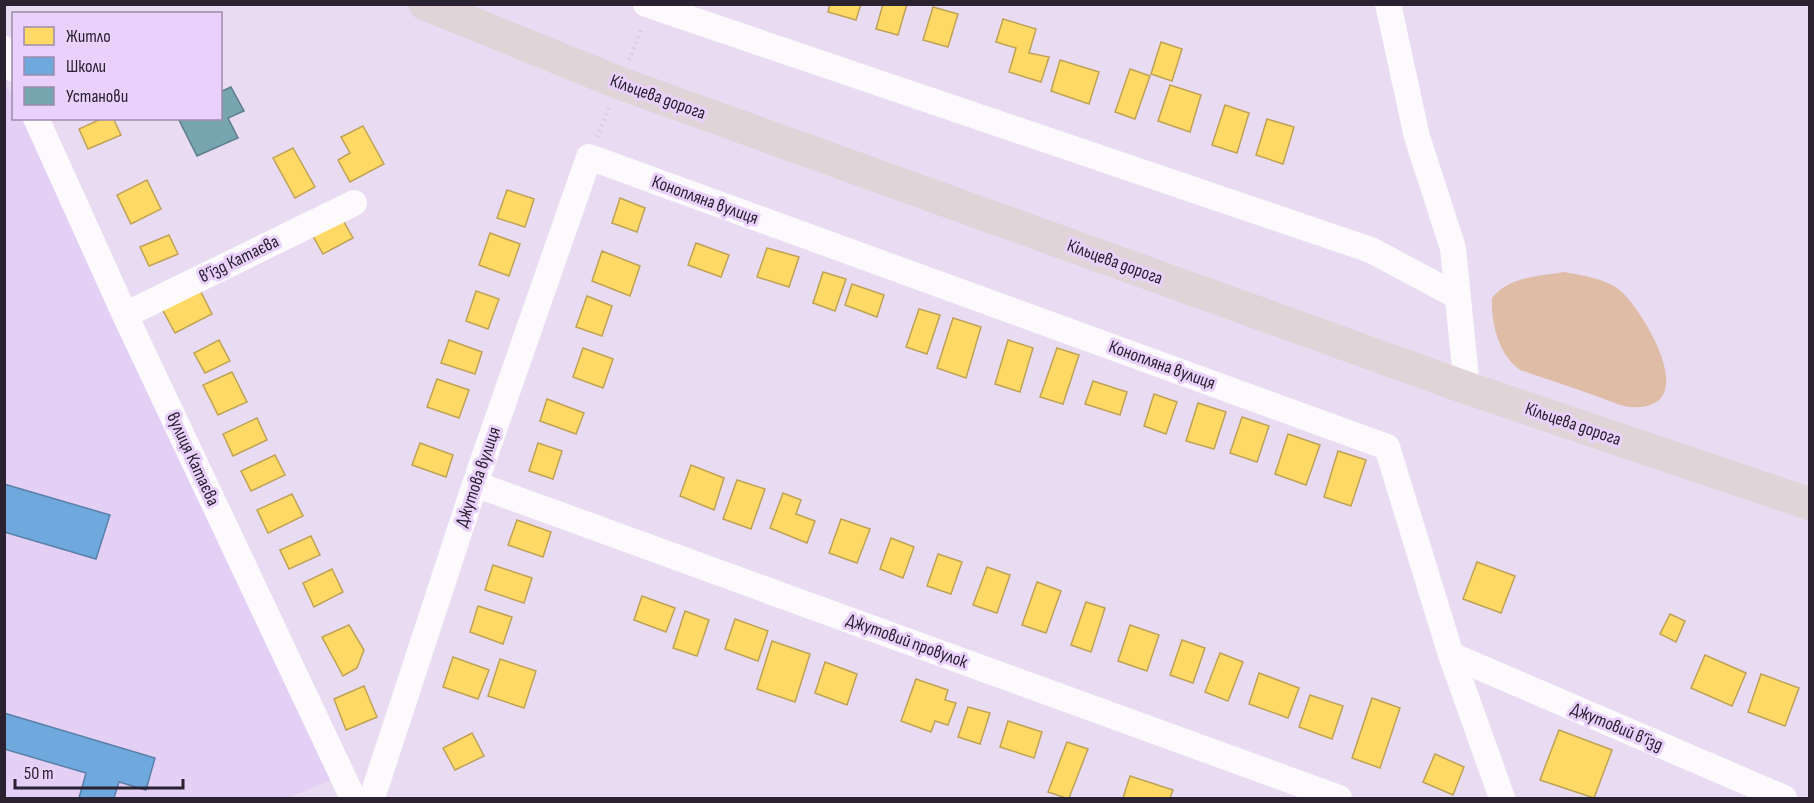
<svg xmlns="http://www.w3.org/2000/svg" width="1814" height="803" font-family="'Sofia Sans Condensed',sans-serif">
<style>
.built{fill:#e4cff5}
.green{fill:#debca5}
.homes{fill:#ffd966;stroke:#bfa256;stroke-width:1.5}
.schools{fill:#6fa8dc;stroke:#5a80a9;stroke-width:1.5}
.public{fill:#76a5af;stroke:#5f7d89;stroke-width:1.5}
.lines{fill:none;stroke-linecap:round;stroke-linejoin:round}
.path{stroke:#d3cfd6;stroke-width:4;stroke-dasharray:1.5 4.5;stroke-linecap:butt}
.minor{stroke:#fcfafd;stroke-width:26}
.highway{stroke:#e0d4d9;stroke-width:33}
.labels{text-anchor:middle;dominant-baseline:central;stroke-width:6;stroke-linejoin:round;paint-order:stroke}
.street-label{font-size:18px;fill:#2a2131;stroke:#e9d1fc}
</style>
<rect width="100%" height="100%" fill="#e8dbf2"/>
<path class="built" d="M 4,81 L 13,100 L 14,118 L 22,119 L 334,779 L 287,798 L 5,798 Z"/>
<path class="green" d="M 1563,272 C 1581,275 1609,279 1623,293 C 1647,317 1703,412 1630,407 C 1620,406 1608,400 1599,397 C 1573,388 1547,379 1520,370 C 1499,355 1491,324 1492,298 C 1510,276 1536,277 1563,272 Z"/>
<g class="homes">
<path d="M 830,4 L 861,4 L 856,20 L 828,12 Z"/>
<path d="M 883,4 L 907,4 L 898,35 L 876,29 Z"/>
<path d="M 933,7 L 958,14 L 948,47 L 923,40 Z"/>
<path d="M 1003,19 L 1036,29 L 1029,53 L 1049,57 L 1041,82 L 1009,72 L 1016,48 L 996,42 Z"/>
<path d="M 1161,42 L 1182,49 L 1172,81 L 1151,74 Z"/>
<path d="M 1060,60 L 1099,72 L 1089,104 L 1051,91 Z"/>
<path d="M 1130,69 L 1150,76 L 1135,119 L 1115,112 Z"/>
<path d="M 1170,85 L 1201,95 L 1190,132 L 1158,121 Z"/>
<path d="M 1225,105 L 1249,113 L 1237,153 L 1212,145 Z"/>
<path d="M 103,118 L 113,118 L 121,135 L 88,149 L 79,129 Z"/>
<path d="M 1267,119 L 1294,127 L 1283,164 L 1256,155 Z"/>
<path d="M 363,126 L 384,164 L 350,182 L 338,160 L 350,153 L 341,137 Z"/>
<path d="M 293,148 L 315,187 L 295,198 L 273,158 Z"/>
<path d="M 147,180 L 161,209 L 131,224 L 117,195 Z"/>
<path d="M 507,190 L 534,199 L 525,227 L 497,218 Z"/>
<path d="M 620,198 L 645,208 L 637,232 L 612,223 Z"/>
<path d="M 340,215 L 353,238 L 323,254 L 310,231 Z"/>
<path d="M 490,233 L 520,244 L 509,276 L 479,265 Z"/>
<path d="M 169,235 L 178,254 L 149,266 L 140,247 Z"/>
<path d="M 696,243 L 729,255 L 721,277 L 688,265 Z"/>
<path d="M 767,248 L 799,257 L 789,287 L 757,277 Z"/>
<path d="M 602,251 L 640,266 L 630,296 L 592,281 Z"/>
<path d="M 823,272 L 846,279 L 835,311 L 813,303 Z"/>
<path d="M 852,284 L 884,295 L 877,317 L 845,305 Z"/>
<path d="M 198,286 L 212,314 L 175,333 L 160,305 Z"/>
<path d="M 476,291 L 499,299 L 488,329 L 466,321 Z"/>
<path d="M 587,296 L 612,306 L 602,336 L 576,327 Z"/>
<path d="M 919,309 L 940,315 L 927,354 L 906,347 Z"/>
<path d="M 953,318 L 981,327 L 966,378 L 937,368 Z"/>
<path d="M 219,340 L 230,361 L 205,373 L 194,353 Z"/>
<path d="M 449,340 L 482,352 L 475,374 L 441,363 Z"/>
<path d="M 1008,340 L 1033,348 L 1020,392 L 995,384 Z"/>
<path d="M 583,348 L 613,359 L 603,388 L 573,377 Z"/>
<path d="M 1057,348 L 1079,355 L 1063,404 L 1040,397 Z"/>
<path d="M 232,372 L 247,402 L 218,415 L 203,385 Z"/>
<path d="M 437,379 L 469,390 L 459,418 L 427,407 Z"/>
<path d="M 1093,381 L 1127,392 L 1120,415 L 1085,404 Z"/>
<path d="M 1154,394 L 1177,402 L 1166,434 L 1144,426 Z"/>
<path d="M 547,399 L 584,413 L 576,434 L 540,421 Z"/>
<path d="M 1198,403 L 1226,412 L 1214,449 L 1186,441 Z"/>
<path d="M 1242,417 L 1269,426 L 1257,462 L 1230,453 Z"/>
<path d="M 257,418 L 267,440 L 233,456 L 223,434 Z"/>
<path d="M 1288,434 L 1320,445 L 1306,485 L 1275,474 Z"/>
<path d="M 420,443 L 453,455 L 446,477 L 412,465 Z"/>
<path d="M 538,443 L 562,451 L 553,479 L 529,471 Z"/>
<path d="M 1338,451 L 1366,460 L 1351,506 L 1324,497 Z"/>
<path d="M 275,455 L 285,475 L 251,491 L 241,471 Z"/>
<path d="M 691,465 L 724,478 L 714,510 L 680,496 Z"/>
<path d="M 737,480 L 765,489 L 751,529 L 723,519 Z"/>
<path d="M 783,493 L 801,500 L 796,514 L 815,521 L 807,543 L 770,528 Z"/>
<path d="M 292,494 L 303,516 L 268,533 L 257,510 Z"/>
<path d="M 841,519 L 870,529 L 857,563 L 829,553 Z"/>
<path d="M 517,520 L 551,532 L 543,557 L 508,545 Z"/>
<path d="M 311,536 L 320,555 L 289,569 L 280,550 Z"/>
<path d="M 891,538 L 914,547 L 903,578 L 880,569 Z"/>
<path d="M 938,554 L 962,562 L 951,594 L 927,586 Z"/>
<path d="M 1477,562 L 1515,576 L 1501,613 L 1463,599 Z"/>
<path d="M 493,565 L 532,578 L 524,603 L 485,590 Z"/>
<path d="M 987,567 L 1010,575 L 997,613 L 973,605 Z"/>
<path d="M 332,569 L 343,592 L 314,607 L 303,583 Z"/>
<path d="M 1037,582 L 1061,591 L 1046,633 L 1022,625 Z"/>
<path d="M 642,596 L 675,608 L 666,632 L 634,620 Z"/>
<path d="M 1086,602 L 1105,608 L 1091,652 L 1071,645 Z"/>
<path d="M 478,606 L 512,617 L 503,644 L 470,632 Z"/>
<path d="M 685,611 L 709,620 L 697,656 L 673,648 Z"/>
<path d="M 1670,614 L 1685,621 L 1676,642 L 1660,634 Z"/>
<path d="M 735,619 L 768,631 L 758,661 L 725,649 Z"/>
<path d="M 349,625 L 364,650 L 357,668 L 343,676 L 322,637 Z"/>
<path d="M 1130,625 L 1159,635 L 1147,671 L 1118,661 Z"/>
<path d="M 1182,640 L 1205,648 L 1193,683 L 1170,675 Z"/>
<path d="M 772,641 L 810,654 L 795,702 L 757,689 Z"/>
<path d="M 1220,653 L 1243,662 L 1228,701 L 1205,692 Z"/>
<path d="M 1705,655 L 1746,673 L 1732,706 L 1691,688 Z"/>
<path d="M 453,657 L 489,670 L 478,699 L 443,687 Z"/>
<path d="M 500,659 L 536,671 L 524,708 L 488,696 Z"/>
<path d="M 825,662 L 857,674 L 847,705 L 815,693 Z"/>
<path d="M 1259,673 L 1299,688 L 1288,718 L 1249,704 Z"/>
<path d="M 1761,674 L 1799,688 L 1785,726 L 1748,712 Z"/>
<path d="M 916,679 L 948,690 L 945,700 L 956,703 L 948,725 L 935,721 L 931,732 L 901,721 Z"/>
<path d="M 364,686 L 377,717 L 346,730 L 334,699 Z"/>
<path d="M 1310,695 L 1343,706 L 1332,739 L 1299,727 Z"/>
<path d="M 1372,698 L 1400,708 L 1380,768 L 1352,758 Z"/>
<path d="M 968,707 L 990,713 L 980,744 L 958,737 Z"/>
<path d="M 1008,721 L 1042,732 L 1034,758 L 1000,747 Z"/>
<path d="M 1559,730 L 1612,750 L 1594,798 L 1540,780 Z"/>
<path d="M 472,733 L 484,756 L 455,770 L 443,748 Z"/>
<path d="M 1067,742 L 1088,749 L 1069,798 L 1066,798 L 1048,792 Z"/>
<path d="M 1435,754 L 1464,767 L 1453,795 L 1423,782 Z"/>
<path d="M 1130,776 L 1173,790 L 1170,798 L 1123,798 Z"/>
</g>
<g class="schools">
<path d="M 4,484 L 110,515 L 96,559 L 4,532 Z"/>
<path d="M 4,713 L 155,758 L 146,790 L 119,782 L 114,798 L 79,798 L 86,773 L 4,749 Z"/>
</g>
<path class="public" d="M 231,87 L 244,111 L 228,118 L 238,138 L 197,156 L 178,118 L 220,118 L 220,92 Z"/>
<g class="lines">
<g class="path">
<path d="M 629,60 L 642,28"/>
<path d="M 597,137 L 609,108"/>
</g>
<g class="minor">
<path d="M 646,4 L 1371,250 L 1457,296"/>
<path d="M 1388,4 L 1417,137 L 1453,248 L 1467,388"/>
<path d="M 4,49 L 14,69"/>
<path d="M 36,118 L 125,315 L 353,798"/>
<path d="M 125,315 L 354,203"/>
<path d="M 475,484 L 1339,798"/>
<path d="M 1451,655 L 1784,798"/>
<path d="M 372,798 L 475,484 L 589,157 L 1387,447 L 1451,655 L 1502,798"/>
</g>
<path class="highway" d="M 425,4 L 622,84 L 1467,388 L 1810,504"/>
</g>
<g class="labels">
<g class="street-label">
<text transform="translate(658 97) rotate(20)">Кільцева дорога</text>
<text transform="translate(705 200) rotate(20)">Конопляна вулиця</text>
<text transform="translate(239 259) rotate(-26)">в’їзд Катаєва</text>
<text transform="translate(1115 262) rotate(20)">Кільцева дорога</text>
<text transform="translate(1162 365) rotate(20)">Конопляна вулиця</text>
<text transform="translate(1573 424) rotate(19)">Кільцева дорога</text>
<text transform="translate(193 459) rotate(65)">вулиця Катаєва</text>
<text transform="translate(478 477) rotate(-71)">Джутова вулиця</text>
<text transform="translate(907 641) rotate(20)">Джутовий провулок</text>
<text transform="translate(1617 727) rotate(23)">Джутовий в’їзд</text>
</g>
</g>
<rect width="1814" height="803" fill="none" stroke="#2a2131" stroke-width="12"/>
<rect x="12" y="12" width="210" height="108" fill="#e9d1fc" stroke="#9d8bab" stroke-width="1.5"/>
<rect x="24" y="27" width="30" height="18" fill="#ffd966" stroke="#9d8bab" stroke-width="1.5"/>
<text x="66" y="42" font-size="18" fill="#2a2131">Житло</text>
<rect x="24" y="57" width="30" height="18" fill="#6fa8dc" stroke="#9d8bab" stroke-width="1.5"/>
<text x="66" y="72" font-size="18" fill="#2a2131">Школи</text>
<rect x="24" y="87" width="30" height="18" fill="#76a5af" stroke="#9d8bab" stroke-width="1.5"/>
<text x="66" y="102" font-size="18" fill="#2a2131">Установи</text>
<path d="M15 779v9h168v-9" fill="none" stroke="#2a2131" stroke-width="3"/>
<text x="24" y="779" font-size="18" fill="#2a2131" stroke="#e9d1fc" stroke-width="4.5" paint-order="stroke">50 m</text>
</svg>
